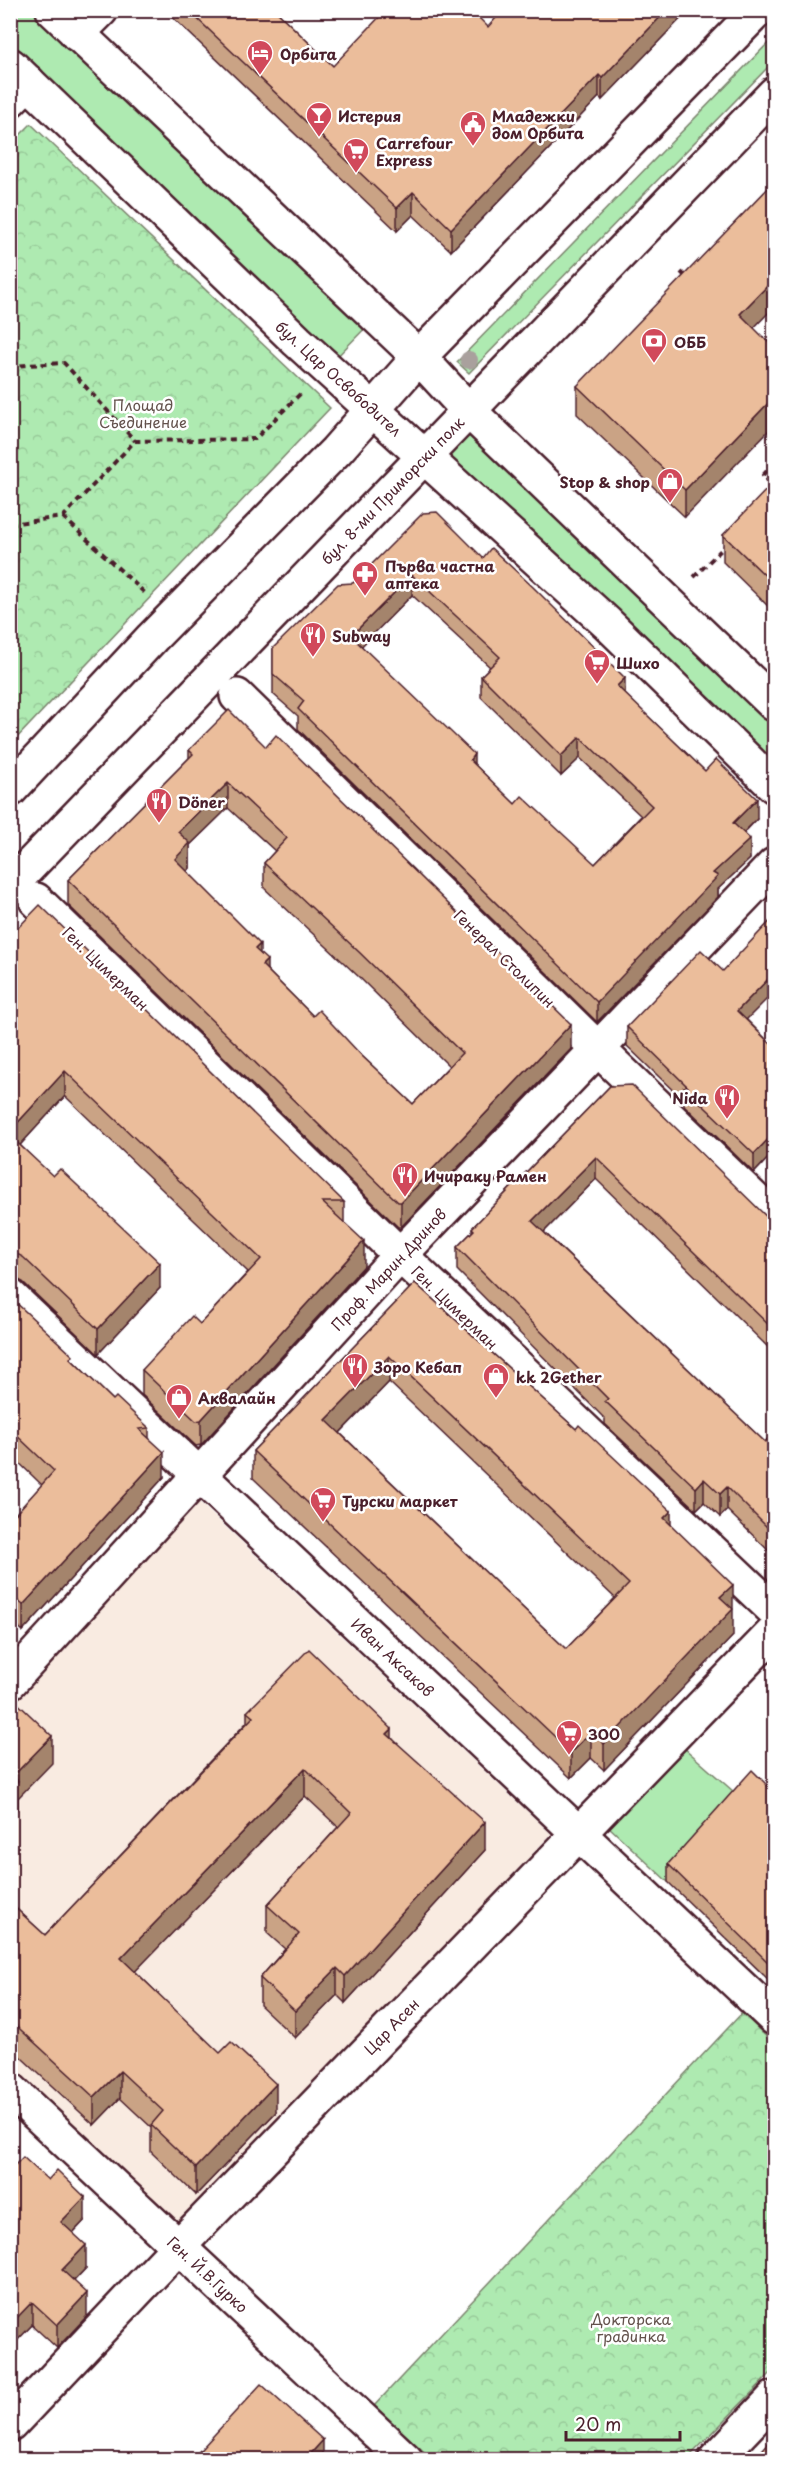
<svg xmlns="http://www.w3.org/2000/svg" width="785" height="2470" font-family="'Playpen Sans',sans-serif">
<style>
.built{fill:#f9ebe1}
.grass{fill:#aeeab1;stroke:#7c846e;stroke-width:1.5}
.park{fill:url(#park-crowns);stroke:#7c846e;stroke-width:1.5}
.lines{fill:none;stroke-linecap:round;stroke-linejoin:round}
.street-casing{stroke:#4a1f2b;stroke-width:38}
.secondary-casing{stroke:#4a1f2b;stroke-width:38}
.primary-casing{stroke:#4a1f2b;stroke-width:38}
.path{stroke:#4a1f2b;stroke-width:4;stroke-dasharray:6 4.5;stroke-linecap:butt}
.street{stroke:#fff;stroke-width:33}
.secondary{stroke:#fff;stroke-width:33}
.primary{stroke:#fff;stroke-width:33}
.tree{fill:#a9a09d}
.wall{fill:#caa385;stroke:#4a1f2b;stroke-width:1.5;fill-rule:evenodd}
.shaded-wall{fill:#a4846c;stroke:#4a1f2b;stroke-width:1.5}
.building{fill:#ebbd9b;stroke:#4a1f2b;stroke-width:1.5;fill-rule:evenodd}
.labels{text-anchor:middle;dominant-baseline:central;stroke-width:5;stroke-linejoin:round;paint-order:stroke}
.poi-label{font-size:15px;font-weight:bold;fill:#4a1f2b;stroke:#fff;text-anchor:start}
.street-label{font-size:15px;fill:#4a1f2b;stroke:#fff}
.park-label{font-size:15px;fill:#63524c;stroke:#fff}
</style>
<defs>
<pattern id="park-crowns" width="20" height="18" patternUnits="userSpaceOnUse" patternTransform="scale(1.5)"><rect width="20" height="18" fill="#aeeab1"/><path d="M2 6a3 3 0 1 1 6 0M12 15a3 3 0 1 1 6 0" fill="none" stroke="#97c898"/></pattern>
</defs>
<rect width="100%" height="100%" fill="#fff"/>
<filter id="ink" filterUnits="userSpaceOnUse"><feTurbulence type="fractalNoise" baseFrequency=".0167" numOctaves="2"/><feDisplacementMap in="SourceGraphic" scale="12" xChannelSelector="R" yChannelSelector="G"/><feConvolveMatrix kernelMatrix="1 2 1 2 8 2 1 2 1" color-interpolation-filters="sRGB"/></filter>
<g filter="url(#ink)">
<path class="built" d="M 198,1501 L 551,1834 L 178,2228 L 11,2072 L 10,1701 Z"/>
<g class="grass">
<path d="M 10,11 L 53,11 L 376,317 L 326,368 L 11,65 Z"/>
<path d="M 774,37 L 774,61 L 469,373 L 457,362 Z"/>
<path d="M 468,410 L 774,703 L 774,787 L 425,455 Z"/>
<path d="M 683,1747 L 742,1799 L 668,1882 L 608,1826 Z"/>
</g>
<g class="park">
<path d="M 31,124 L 330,408 L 11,744 L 10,145 Z"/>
<path d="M 742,2013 L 774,2044 L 774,2370 L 687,2459 L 432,2459 L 374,2406 Z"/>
</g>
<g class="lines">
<g class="street-casing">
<g id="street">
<path d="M 77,34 L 101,10"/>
<path d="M 10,100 L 28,82"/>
<path d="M 237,696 L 598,1049 L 774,1218"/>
<path d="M 36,900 L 400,1255 L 774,1610"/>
<path d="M 10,1296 L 774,2018"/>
<path d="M 10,1682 L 400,1255 L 774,865"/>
<path d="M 10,2089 L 406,2460"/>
<path d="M 10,2425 L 179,2246 L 774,1632"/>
<path d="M 715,2460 L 774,2398"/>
</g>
</g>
<g class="secondary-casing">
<g id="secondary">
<path d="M 53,10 L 419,357 L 468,410 L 774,704"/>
<path d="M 10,65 L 297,341 L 607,623 L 774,786"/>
</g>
</g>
<g class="primary-casing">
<g id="primary">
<path d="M 10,790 L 152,638 L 336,451 L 419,357 L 758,10"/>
<path d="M 10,886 L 774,94"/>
</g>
</g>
<g class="path">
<path d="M 681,272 L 687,278"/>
<path d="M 10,366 L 64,363 L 135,441"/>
<path d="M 774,463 L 763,475 L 774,487"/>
<path d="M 63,517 L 146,594"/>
<path d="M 10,524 L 63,517 L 135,441 L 255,439 L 302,392"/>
<path d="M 694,577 L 727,544"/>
</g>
<use href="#street" class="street"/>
<use href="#secondary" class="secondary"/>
<use href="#primary" class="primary"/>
</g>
<circle class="tree" cx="469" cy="360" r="9"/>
<g class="wall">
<path d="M 165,10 L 275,10 L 333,66 L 488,27 L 689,10 L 602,100 L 599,97 L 451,251 L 413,215 L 397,231 Z"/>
<path d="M 754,328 L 685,517 L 577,414 L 577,386 Z"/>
<path d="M 774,495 L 774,612 L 723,562 L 723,535 Z"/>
<path d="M 483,558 L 705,771 L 757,819 L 744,833 L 750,859 L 718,889 L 718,897 L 597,1022 L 298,729 L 298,716 L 273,694 L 273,648 L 353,583 ZM 412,595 L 490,667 L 481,676 L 481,697 L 561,776 L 580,758 L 641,816 L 595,864 L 515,804 L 474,764 L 361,646 Z"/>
<path d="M 189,750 L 571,1049 L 401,1227 L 398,1227 L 68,905 L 68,880 L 189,758 ZM 228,808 L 275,851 L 264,863 L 264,888 L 359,977 L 449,1066 L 413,1104 L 362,1056 L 313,1016 L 267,970 L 260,954 L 187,872 L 190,868 L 190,845 Z"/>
<path d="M 10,936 L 344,1202 L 344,1222 L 364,1266 L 201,1445 L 196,1446 L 142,1395 L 142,1370 L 200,1324 L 248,1272 L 65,1096 L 20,1145 L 160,1288 L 98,1354 L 23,1282 L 15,1278 L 10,1278 Z"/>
<path d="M 747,1020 L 774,1047 L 774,1156 L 772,1154 L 754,1173 L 684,1105 L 684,1101 L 627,1046 L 627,1027 Z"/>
<path d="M 610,1086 L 774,1224 L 771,1350 L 596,1179 L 544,1232 L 765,1442 L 774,1432 L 774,1556 L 727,1510 L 720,1517 L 704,1502 L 696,1510 L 605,1424 L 605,1419 L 457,1270 L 457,1247 L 472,1232 L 472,1228 Z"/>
<path d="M 415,1283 L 576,1429 L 671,1525 L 733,1636 L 604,1770 L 591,1758 L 571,1778 L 253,1478 L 253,1451 ZM 389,1382 L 615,1598 L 566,1649 L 340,1433 Z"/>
<path d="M 10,1297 L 73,1361 L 113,1400 L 149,1428 L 149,1438 L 164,1477 L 23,1631 L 10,1620 L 10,1520 L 42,1485 L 10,1454 Z"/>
<path d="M 247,1712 L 392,1738 L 485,1850 L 345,2003 L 337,1995 L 295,2038 L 260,2005 L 260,1978 L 285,1949 L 267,1933 L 267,1905 L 338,1827 L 305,1796 L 135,1971 L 276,2112 L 196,2195 L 151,2152 L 151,2127 L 120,2098 L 94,2125 L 10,2047 L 10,1903 L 45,1935 L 247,1722 Z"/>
<path d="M 774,1792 L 774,1985 L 668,1882 L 668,1864 Z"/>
<path d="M 10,2163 L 14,2166 L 48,2180 L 85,2220 L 73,2233 L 86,2268 L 74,2281 L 87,2316 L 57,2348 L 32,2325 L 10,2348 Z"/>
</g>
<g class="shaded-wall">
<path d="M 667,10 L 689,10 L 602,100 L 602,78 Z"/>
<path d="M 599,75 L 599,97 L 451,251 L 451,229 Z"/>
<path d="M 413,192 L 413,215 L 397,231 L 397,208 Z"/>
<path d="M 774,279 L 774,307 L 740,342 L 740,314 Z"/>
<path d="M 774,397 L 774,425 L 685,517 L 685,490 Z"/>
<path d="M 412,575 L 412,595 L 351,657 L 351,636 Z"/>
<path d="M 625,678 L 625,698 L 617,686 Z"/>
<path d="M 580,737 L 580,758 L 561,776 L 561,756 Z"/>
<path d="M 474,754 L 474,775 L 470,760 Z"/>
<path d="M 228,783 L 228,808 L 190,845 L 190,868 L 175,884 L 175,859 L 178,832 Z"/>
<path d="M 757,799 L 757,819 L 733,843 L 733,823 Z"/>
<path d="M 750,839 L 750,859 L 718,889 L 718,897 L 597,1022 L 597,1002 L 713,873 Z"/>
<path d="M 260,944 L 260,969 L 255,949 Z"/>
<path d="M 267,960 L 267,985 L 262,965 Z"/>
<path d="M 774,973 L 774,992 L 737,1029 L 737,1011 Z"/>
<path d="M 571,1024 L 571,1049 L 401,1227 L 401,1202 Z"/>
<path d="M 65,1071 L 65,1096 L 10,1156 L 10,1131 Z"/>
<path d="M 772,1135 L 772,1154 L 754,1173 L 754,1154 Z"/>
<path d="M 596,1157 L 596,1179 L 532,1244 L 532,1221 Z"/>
<path d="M 364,1241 L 364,1266 L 201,1445 L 201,1420 Z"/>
<path d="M 160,1263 L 160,1288 L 98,1354 L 98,1329 Z"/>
<path d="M 774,1323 L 774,1346 L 771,1350 L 771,1327 Z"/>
<path d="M 389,1356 L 389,1382 L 326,1447 L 326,1420 Z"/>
<path d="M 164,1452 L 164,1477 L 23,1631 L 23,1605 Z"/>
<path d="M 704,1479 L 704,1502 L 696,1510 L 696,1488 Z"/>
<path d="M 727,1487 L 727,1510 L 720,1517 L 720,1494 Z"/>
<path d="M 671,1511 L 671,1538 L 664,1518 Z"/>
<path d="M 733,1585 L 733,1636 L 604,1770 L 604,1744 L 720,1597 Z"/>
<path d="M 392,1729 L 392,1756 L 387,1734 Z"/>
<path d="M 591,1732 L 591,1758 L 571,1778 L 571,1752 Z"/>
<path d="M 52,1736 L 52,1763 L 18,1798 L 18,1808 L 10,1816 L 10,1788 L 13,1776 Z"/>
<path d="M 305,1768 L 305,1796 L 121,1986 L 121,1958 Z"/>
<path d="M 485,1822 L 485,1850 L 345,2003 L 345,1976 Z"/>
<path d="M 337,1968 L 337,1995 L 295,2038 L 295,2011 Z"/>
<path d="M 120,2071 L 120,2098 L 94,2125 L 94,2097 Z"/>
<path d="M 276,2084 L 276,2112 L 196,2195 L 196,2168 Z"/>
<path d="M 85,2197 L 85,2220 L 61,2245 L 61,2222 Z"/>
<path d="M 86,2245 L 86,2268 L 62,2293 L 62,2270 Z"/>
<path d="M 87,2293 L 87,2316 L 57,2348 L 57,2325 Z"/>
<path d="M 32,2302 L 32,2325 L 10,2348 L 10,2325 Z"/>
<path d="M 323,2440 L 323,2458 L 322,2460 L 305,2460 Z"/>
</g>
<g class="building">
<path d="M 188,10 L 275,10 L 333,66 L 386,10 L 471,10 L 488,27 L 503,10 L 667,10 L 602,78 L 599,75 L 451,229 L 413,192 L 397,208 Z"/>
<path d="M 774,182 L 774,279 L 740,314 L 774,348 L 774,397 L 685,490 L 577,386 Z"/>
<path d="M 768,488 L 774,495 L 774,584 L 723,535 Z"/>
<path d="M 437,512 L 483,558 L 491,548 L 533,587 L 625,678 L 617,686 L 705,771 L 716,759 L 757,799 L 733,823 L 750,839 L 713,873 L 718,876 L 597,1002 L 298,709 L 304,701 L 273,674 L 273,648 L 338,584 L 353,583 L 423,513 ZM 412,575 L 500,657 L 481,676 L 561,756 L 580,737 L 652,806 L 595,864 L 522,796 L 515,804 L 470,760 L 474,754 L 351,636 Z"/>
<path d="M 229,710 L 266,747 L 276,735 L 571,1024 L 401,1202 L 398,1202 L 68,880 L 193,754 L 189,750 ZM 228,783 L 287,838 L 264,863 L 359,952 L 462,1053 L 413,1104 L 362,1056 L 319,1010 L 313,1016 L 262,965 L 267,960 L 255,949 L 260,944 L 175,859 L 190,843 L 178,832 Z"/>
<path d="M 40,905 L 344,1202 L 322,1202 L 364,1241 L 201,1420 L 196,1421 L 142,1370 L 192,1316 L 200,1324 L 261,1259 L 65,1071 L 10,1131 L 10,936 Z"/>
<path d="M 774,917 L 774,973 L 737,1011 L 774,1047 L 774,1137 L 772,1135 L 754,1154 L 684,1087 L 688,1087 L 627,1027 L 701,950 L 723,971 Z"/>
<path d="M 632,1085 L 774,1224 L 774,1323 L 771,1327 L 596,1157 L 532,1221 L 765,1442 L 774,1432 L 774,1534 L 727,1487 L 720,1494 L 704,1479 L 696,1488 L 605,1401 L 608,1399 L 457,1247 L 474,1230 L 472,1228 L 610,1086 Z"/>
<path d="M 10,1136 L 53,1176 L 60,1169 L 160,1263 L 98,1329 L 23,1257 L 15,1253 L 10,1253 Z"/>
<path d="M 415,1283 L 576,1429 L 579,1425 L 671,1511 L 664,1518 L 733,1585 L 720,1597 L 733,1609 L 604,1744 L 591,1732 L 571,1752 L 253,1451 ZM 389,1356 L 629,1584 L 566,1649 L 326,1420 Z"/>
<path d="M 10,1297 L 73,1356 L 70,1358 L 113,1400 L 116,1397 L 149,1428 L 139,1429 L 164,1452 L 23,1605 L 10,1594 L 10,1520 L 54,1471 L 10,1429 Z"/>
<path d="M 309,1649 L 392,1729 L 387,1734 L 485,1822 L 345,1976 L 337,1968 L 295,2011 L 260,1978 L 299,1934 L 267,1905 L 351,1813 L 305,1768 L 121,1958 L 220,2053 L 231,2042 L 276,2084 L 196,2168 L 151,2125 L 163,2111 L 120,2071 L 94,2097 L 10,2020 L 10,1903 L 45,1935 L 253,1717 L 247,1712 Z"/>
<path d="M 10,1696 L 52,1736 L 13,1776 L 18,1781 L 10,1788 Z"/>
<path d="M 752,1770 L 774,1792 L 774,1968 L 668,1864 Z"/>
<path d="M 23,2157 L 48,2180 L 57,2170 L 85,2197 L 61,2222 L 86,2245 L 62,2270 L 87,2293 L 57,2325 L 32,2302 L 10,2325 L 10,2163 L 14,2166 Z"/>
<path d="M 261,2384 L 323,2440 L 305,2460 L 191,2460 Z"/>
<path d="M 774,2437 L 774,2460 L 753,2460 Z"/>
</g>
</g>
<defs>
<g id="hotel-pin" transform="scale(1.35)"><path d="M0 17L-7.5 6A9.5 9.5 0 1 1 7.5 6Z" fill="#d1495b" stroke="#fff"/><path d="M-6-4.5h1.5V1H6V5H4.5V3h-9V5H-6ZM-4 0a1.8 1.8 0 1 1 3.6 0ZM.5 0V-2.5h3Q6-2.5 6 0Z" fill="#fff"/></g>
<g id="bar-pin" transform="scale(1.35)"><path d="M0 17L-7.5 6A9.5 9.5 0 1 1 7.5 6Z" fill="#d1495b" stroke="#fff"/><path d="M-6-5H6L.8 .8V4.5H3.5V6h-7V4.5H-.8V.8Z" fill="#fff"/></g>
<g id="civic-pin" transform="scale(1.35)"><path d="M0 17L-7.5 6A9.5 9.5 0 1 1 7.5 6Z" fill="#d1495b" stroke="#fff"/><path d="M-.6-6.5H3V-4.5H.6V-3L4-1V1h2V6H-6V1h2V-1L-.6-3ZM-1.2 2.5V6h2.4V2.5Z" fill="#fff"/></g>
<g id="supermarket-pin" transform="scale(1.35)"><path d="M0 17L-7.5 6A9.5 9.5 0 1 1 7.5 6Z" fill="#d1495b" stroke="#fff"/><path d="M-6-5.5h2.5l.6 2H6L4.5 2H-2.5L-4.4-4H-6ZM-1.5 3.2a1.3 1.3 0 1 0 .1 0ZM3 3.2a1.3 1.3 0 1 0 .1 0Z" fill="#fff"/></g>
<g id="bank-pin" transform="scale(1.35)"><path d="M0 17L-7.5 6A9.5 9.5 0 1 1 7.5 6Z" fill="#d1495b" stroke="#fff"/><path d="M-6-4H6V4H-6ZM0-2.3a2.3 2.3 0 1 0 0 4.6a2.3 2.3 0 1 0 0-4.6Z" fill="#fff"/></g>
<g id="shop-pin" transform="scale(1.35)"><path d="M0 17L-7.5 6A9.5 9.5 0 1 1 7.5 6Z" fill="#d1495b" stroke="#fff"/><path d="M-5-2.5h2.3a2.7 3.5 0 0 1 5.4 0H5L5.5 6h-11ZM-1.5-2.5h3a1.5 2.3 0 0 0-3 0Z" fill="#fff"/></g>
<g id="pharmacy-pin" transform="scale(1.35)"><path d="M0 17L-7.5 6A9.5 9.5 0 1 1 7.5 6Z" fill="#d1495b" stroke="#fff"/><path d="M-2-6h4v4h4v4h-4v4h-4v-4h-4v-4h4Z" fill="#fff"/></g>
<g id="restaurant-pin" transform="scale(1.35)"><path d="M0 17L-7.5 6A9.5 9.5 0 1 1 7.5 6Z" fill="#d1495b" stroke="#fff"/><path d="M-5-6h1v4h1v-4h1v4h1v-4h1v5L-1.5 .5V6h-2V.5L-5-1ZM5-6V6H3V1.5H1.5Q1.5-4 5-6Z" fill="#fff"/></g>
</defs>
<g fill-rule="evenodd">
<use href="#hotel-pin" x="260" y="53"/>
<use href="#bar-pin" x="319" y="115"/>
<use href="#civic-pin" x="473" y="124"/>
<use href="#supermarket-pin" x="356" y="151"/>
<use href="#bank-pin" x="654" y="341"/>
<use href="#shop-pin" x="670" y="481"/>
<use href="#pharmacy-pin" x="365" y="574"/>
<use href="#restaurant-pin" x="313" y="635"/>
<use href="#supermarket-pin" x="597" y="662"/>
<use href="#restaurant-pin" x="159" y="801"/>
<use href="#restaurant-pin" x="727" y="1097"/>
<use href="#restaurant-pin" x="405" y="1175"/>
<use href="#restaurant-pin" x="355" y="1366"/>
<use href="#shop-pin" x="496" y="1376"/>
<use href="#shop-pin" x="179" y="1397"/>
<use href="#supermarket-pin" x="323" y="1500"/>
<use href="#supermarket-pin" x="569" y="1733"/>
</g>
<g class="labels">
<g class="poi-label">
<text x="280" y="53">Орбита</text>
<text x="338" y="115">Истерия</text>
<text x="492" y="115">Младежки<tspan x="492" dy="17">дом Орбита</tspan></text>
<text x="376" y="142">Carrefour<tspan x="376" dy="17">Express</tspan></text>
<text x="674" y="341">ОББ</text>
<text x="650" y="481" text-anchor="end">Stop &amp; shop</text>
<text x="385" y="565">Първа частна<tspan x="385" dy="17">аптека</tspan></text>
<text x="332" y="635">Subway</text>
<text x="616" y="662">Шихо</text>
<text x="178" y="801">Döner</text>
<text x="708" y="1097" text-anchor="end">Nida</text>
<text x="424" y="1175">Ичираку Рамен</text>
<text x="374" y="1366">Зоро Кебап</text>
<text x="516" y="1376">kk 2Gether</text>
<text x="198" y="1397">Аквалайн</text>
<text x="342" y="1500">Турски маркет</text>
<text x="588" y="1733">300</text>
</g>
<g class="street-label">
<text transform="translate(339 378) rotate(42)">бул. Цар Освободител</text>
<text transform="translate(392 490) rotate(-46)">бул. 8-ми Приморски полк</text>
<text transform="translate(505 958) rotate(44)">Генерал Столипин</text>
<text transform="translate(106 968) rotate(44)">Ген. Цимерман</text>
<text transform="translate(388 1269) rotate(-47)">Проф. Марин Дринов</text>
<text transform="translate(455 1307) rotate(44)">Ген. Цимерман</text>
<text transform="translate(393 1657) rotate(43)">Иван Аксаков</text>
<text transform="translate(391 2026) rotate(-46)">Цар Асен</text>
<text transform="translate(208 2274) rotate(43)">Ген. Й.В.Гурко</text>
</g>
<g class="park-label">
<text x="143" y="404">Площад<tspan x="143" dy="17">Съединение</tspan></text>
<text x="631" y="2318">Докторска<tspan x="631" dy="17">градинка</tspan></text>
</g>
</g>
<rect width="785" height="2470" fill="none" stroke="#fff" stroke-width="36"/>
<rect x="18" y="18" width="749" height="2434" fill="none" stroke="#4a1f2b" stroke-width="2" filter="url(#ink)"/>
<path d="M566 2431v9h114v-9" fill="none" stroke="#4a1f2b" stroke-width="3"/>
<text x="575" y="2431" font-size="18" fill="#4a1f2b" stroke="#ffffff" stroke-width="4.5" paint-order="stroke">20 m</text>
</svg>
